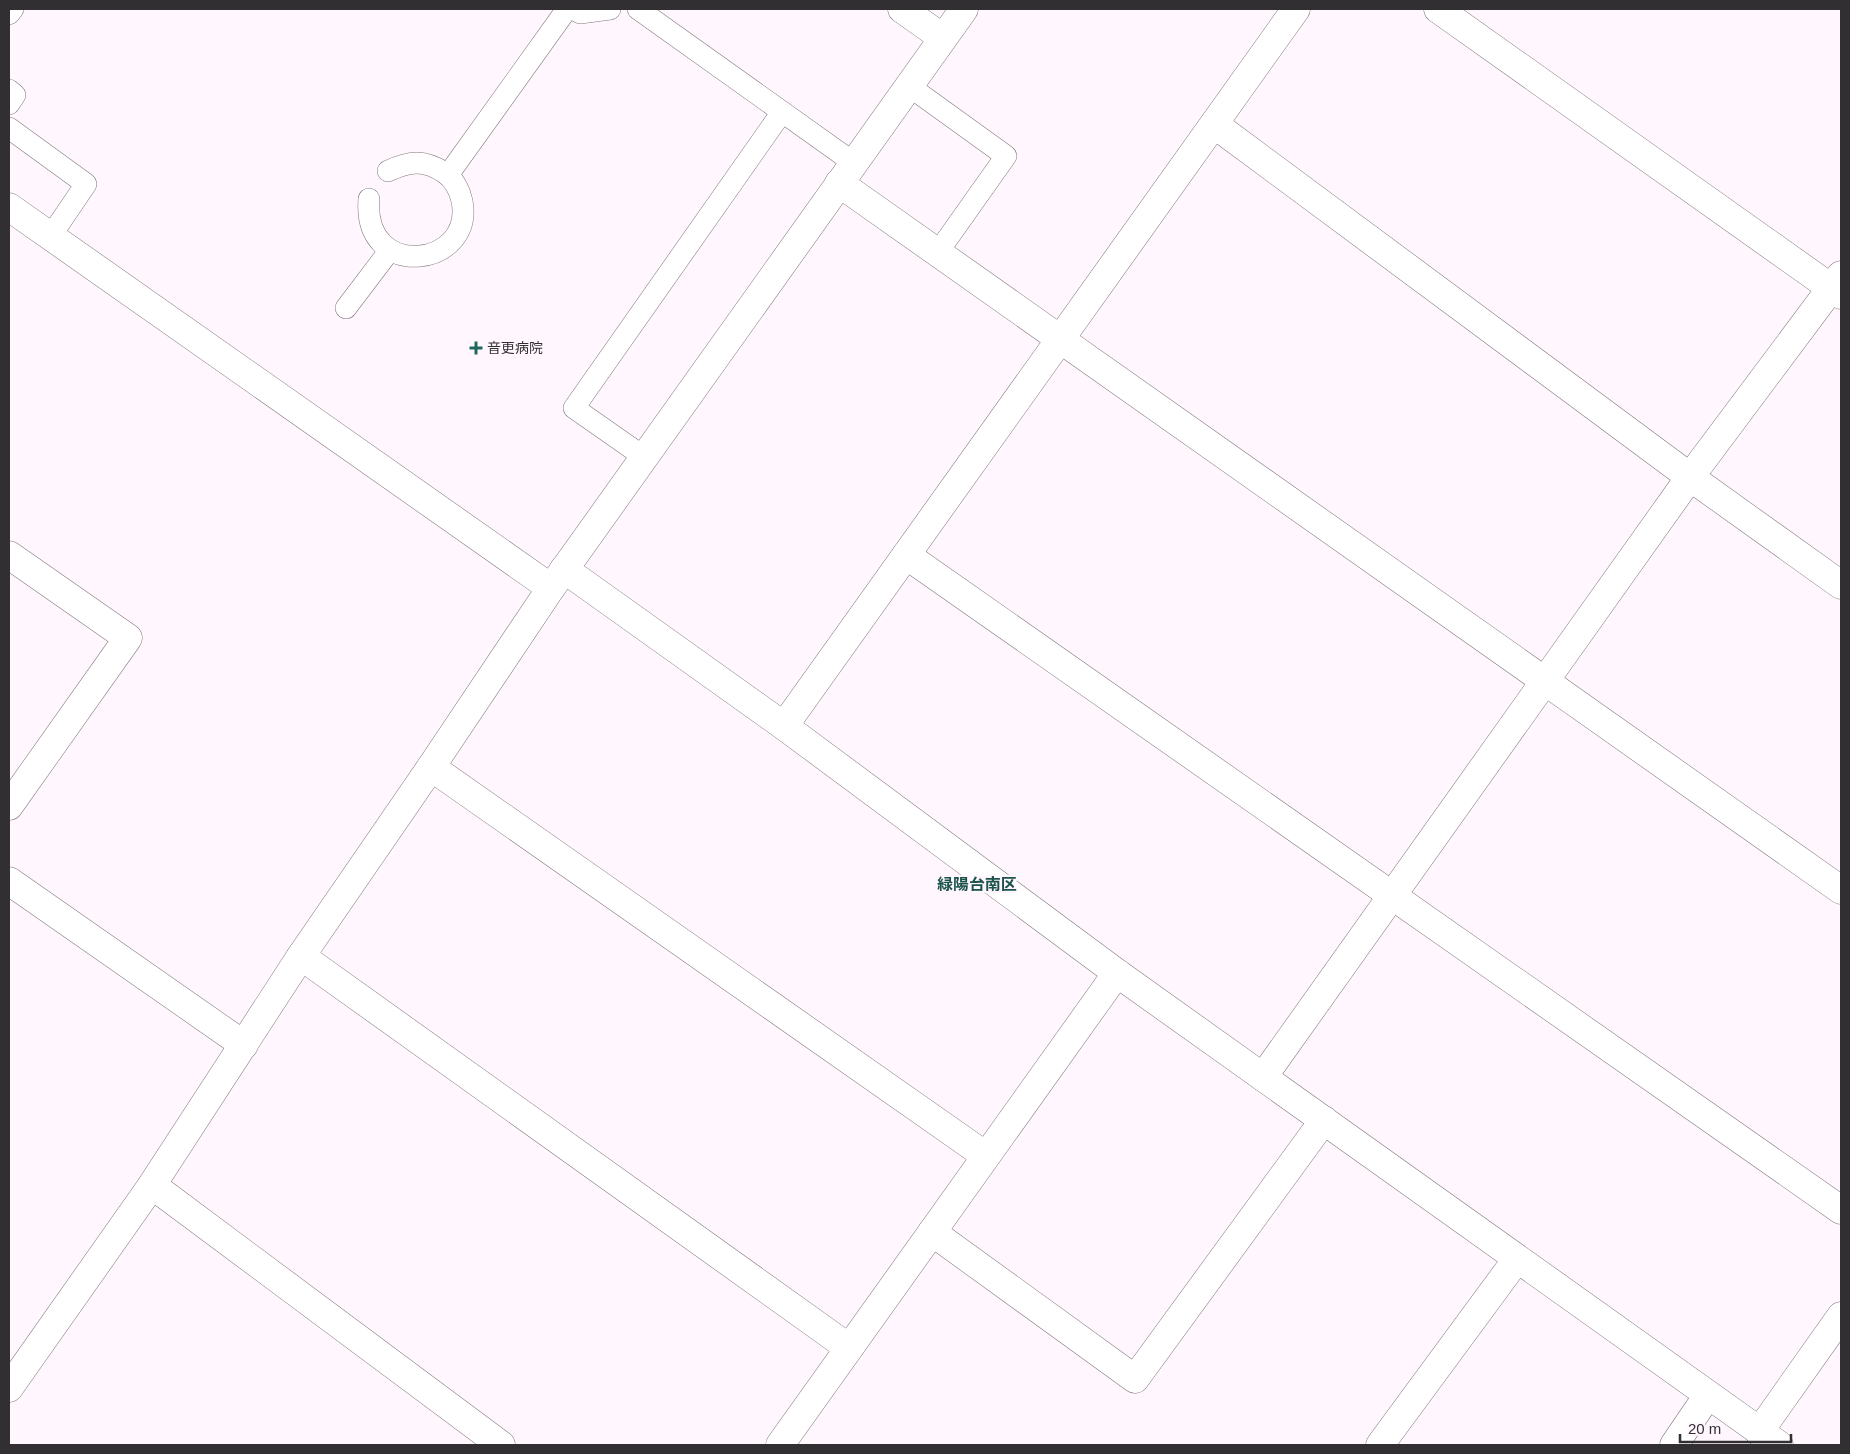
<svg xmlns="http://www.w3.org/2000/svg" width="1850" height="1454" font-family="Helvetica,'Noto Sans JP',sans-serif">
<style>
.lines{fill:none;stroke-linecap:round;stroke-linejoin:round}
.lane-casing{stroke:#80777e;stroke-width:22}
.street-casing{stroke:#80777e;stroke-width:29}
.lane{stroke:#fff;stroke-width:21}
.street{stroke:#fff;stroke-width:28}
.poi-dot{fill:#20685e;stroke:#fff7fd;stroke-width:2}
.labels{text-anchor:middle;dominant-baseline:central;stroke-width:4.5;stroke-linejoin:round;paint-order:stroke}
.poi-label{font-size:14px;fill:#322f32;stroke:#fff7fd;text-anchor:start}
.quarter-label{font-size:16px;font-weight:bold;fill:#1a534b;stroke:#fff7fd}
</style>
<rect width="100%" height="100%" fill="#fff7fd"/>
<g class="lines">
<g class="lane-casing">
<g id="lane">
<path d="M 573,9 L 580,13 L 610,9"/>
<path d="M 638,9 L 854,163"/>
<path d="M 9,14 L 13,9"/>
<path d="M 909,86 L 1006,156 L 938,252"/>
<path d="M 9,90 L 15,95 L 9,104"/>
<path d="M 9,128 L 86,184 L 50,237"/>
<path d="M 448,175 L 567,9"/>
<path d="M 369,199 C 362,282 475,268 462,201 C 460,191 454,179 445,173 C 424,159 410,161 388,171"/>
<path d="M 346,308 L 390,250"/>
<path d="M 644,457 L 574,408 L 782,112"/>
</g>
</g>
<g class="street-casing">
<g id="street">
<path d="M 902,9 L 943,38"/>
<path d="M 1438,9 L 1841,295"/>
<path d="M 1214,124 L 1690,477 L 1841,585"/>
<path d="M 839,183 L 1841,890"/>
<path d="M 9,207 L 551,588"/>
<path d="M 9,555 L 128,638 L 9,806"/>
<path d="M 906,555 L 1841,1210"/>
<path d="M 564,569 L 784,726 L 1117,973 L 1779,1445"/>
<path d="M 784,726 L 1296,9"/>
<path d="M 431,767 L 986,1156"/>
<path d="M 9,881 L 244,1045"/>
<path d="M 301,956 L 849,1348"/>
<path d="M 1263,1077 L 1690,477 L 1841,275"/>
<path d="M 152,1185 L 501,1445"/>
<path d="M 932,1232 L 1135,1379 L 1324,1120"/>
<path d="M 9,1388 L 152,1185 L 301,956 L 431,767 L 551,588 L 964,9"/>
<path d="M 1759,1432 L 1841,1316"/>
<path d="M 780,1445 L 1117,973"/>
<path d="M 1380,1445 L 1517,1259"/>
<path d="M 1674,1445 L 1708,1395"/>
</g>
</g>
<use href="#lane" class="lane"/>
<use href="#street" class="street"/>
</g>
<path class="poi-dot" d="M473.5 340.5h5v5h5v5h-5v5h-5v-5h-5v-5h5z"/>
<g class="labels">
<g class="poi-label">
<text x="487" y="348">音更病院</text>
</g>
<g class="quarter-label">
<text x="977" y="884">緑陽台南区</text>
</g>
</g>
<rect width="1850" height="1454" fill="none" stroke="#322f32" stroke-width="20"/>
<path d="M1680 1434v8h111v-8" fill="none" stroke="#322f32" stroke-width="2.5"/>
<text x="1688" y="1434" font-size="15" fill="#322f32" stroke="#fff7fd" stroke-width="4" paint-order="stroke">20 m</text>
</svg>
